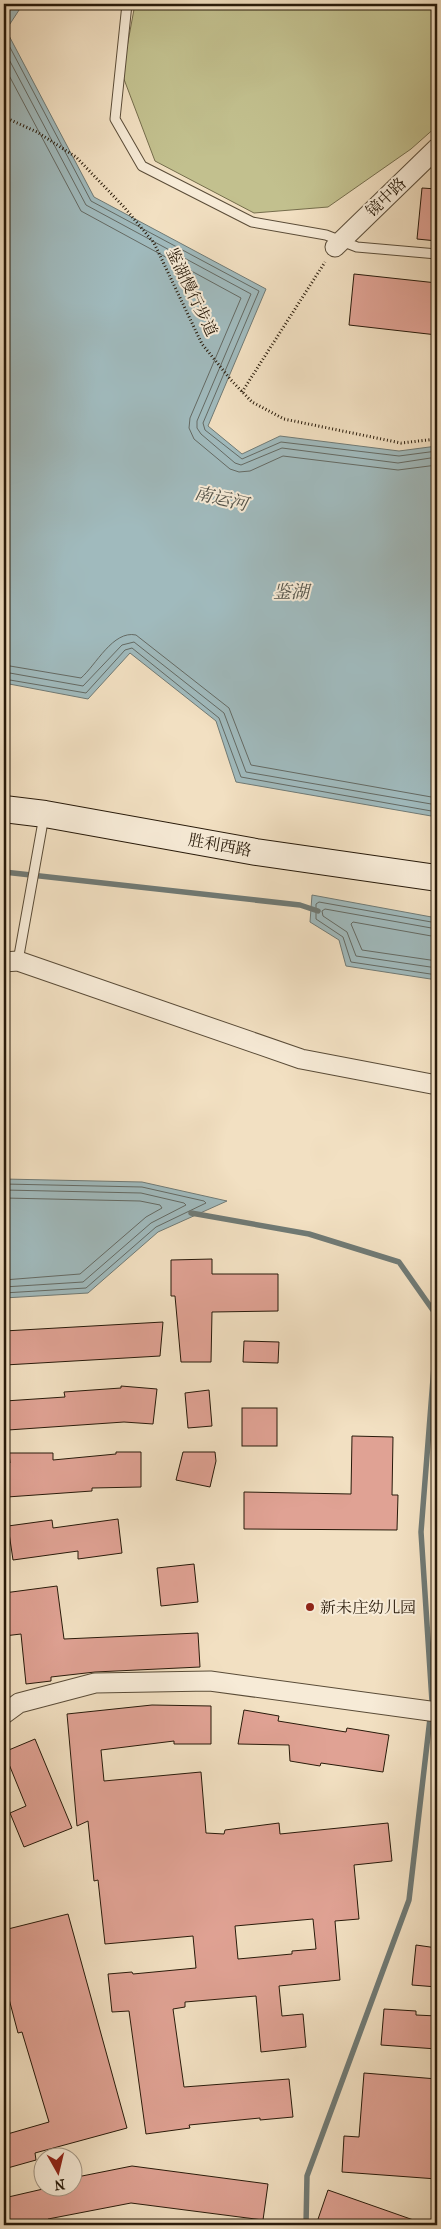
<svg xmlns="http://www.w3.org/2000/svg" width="441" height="2229" font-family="'IM FELL French Canon','Noto Serif SC',serif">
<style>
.green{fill:#c2c08e;stroke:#756d4c}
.water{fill:#a0babd;stroke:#707a75}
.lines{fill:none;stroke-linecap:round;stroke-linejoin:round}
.shore{stroke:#646a64;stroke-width:1}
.stream{stroke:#707a75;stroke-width:5.5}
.building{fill:#e0a294;stroke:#281a0a;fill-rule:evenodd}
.lane-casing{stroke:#5a4c38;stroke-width:11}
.street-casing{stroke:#5a4c38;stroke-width:21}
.secondary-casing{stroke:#281a0a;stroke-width:28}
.path{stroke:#281a0a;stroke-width:3;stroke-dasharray:1 2.5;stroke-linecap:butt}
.lane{stroke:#f7ebd7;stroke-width:9}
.street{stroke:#f7ebd7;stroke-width:19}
.secondary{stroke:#f7ebd7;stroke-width:26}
.poi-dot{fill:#8f2418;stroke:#f7ebd7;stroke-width:2}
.labels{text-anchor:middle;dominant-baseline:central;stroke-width:4;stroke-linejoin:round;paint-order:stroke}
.street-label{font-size:16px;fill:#281a0a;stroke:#f7ebd7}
.poi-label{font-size:16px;fill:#281a0a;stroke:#f7ebd7;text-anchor:start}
.water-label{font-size:18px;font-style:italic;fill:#525249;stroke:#f7ebd7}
</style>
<rect width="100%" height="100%" fill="#f2e0c2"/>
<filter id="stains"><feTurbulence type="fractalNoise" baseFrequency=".004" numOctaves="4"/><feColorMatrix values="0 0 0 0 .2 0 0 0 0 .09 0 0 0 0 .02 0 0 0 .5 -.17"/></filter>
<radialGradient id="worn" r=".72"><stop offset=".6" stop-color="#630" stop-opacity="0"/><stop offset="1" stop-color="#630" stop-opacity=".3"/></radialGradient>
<path class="green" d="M 135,4 L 437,4 L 437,126 L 411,149 L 328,207 L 254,213 L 155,161 L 122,74 Z"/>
<g class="water">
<path d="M 4,4 L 23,4 L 6,30 L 94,197 L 266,289 L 208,426 L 242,454 L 280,436 L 399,451 L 437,446 L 437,817 L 236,782 L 216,721 L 130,653 L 88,699 L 4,683 Z"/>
<path d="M 312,895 L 437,918 L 437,980 L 346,966 L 339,940 L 310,922 Z"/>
<path d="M 4,1179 L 142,1182 L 227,1201 L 158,1232 L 88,1293 L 4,1298 Z"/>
</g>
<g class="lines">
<g class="shore">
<path d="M 4,36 L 91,201 L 259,291 L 203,423 L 205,430 L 242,459 L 281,442 L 399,456 L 437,451"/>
<path d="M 4,50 L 86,205 L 251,294 L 197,421 L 197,428 L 201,434 L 235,463 L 241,465 L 282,448 L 398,463 L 437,457"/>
<path d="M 4,66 L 81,211 L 241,298 L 190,418 L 189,428 L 194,439 L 230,469 L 239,472 L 250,471 L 283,456 L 398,470 L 437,465"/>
<path d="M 4,665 L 81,678 C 96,665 113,630 136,635 L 229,708 L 251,765 L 437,798"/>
<path d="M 4,672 L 83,686 L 122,645 L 134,642 L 224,713 L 246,772 L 437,805"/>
<path d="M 4,679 L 86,693 L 125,650 L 132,648 L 219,718 L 241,777 L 437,812"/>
<path d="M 437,923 L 319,902 L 316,904 L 316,919 L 343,937 L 351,962 L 437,975"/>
<path d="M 437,929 L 325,909 L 322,911 L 323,916 L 347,932 L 356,956 L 437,968"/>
<path d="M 437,937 L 353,922 L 351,924 L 362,950 L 437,961"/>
<path d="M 4,1184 L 142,1187 L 204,1201 L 206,1203 L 156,1227 L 86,1288 L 4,1293"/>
<path d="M 4,1190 L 141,1193 L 184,1203 L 186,1205 L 151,1223 L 83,1282 L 4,1287"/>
<path d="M 4,1198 L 140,1201 L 160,1205 L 162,1208 L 146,1217 L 80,1274 L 4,1280"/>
</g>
<g class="stream">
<path d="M 4,872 L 300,905 L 318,911"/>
<path d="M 191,1213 L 309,1234 L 399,1262 L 437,1316"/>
<path d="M 306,2225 L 307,2176 L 409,1900 L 432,1701 L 421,1532 L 437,1328"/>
</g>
</g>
<g class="building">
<path d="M 422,188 L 437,189 L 437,241 L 417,239 Z"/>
<path d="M 354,274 L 437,283 L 437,335 L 349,325 Z"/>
<path d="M 212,1259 L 212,1274 L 278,1274 L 278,1311 L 212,1312 L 211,1362 L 181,1362 L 175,1296 L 171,1296 L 171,1260 Z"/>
<path d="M 163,1322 L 160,1356 L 5,1365 L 4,1331 Z"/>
<path d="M 244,1341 L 279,1342 L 278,1363 L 243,1362 Z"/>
<path d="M 121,1386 L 157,1389 L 153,1424 L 124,1422 L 8,1430 L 5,1401 L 65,1397 L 64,1392 L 121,1388 Z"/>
<path d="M 209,1390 L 212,1426 L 188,1428 L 185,1393 Z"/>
<rect x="242" y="1408" width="35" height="38"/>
<path d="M 352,1436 L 393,1437 L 392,1495 L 398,1495 L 397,1530 L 244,1529 L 244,1492 L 351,1494 Z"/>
<path d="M 116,1452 L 141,1452 L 141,1487 L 92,1488 L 92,1491 L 7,1497 L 5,1463 L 10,1463 L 9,1453 L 53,1453 L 53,1460 L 116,1454 Z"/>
<path d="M 183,1452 L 215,1452 L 216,1461 L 210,1487 L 176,1480 Z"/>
<path d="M 118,1519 L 122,1553 L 78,1559 L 78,1551 L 13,1560 L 8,1526 L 52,1520 L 53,1528 Z"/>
<path d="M 194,1564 L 198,1602 L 161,1606 L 157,1568 Z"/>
<path d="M 57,1586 L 64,1639 L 198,1633 L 200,1667 L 95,1672 L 51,1677 L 51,1681 L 26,1684 L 21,1634 L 4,1636 L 4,1593 Z"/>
<path d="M 152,1705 L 211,1706 L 211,1744 L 174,1744 L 174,1741 L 101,1750 L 104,1781 L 201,1772 L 206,1833 L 224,1834 L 225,1830 L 279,1823 L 280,1834 L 388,1823 L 392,1861 L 354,1865 L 359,1919 L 335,1921 L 340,1980 L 279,1986 L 282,2016 L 303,2014 L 306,2047 L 261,2052 L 256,1996 L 185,2002 L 185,2007 L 173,2009 L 184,2087 L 289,2079 L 293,2117 L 260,2120 L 260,2118 L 189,2125 L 190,2128 L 146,2134 L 129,2011 L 112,2012 L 108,1974 L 132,1972 L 133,1974 L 196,1968 L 193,1936 L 105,1944 L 98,1880 L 94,1881 L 88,1821 L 77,1826 L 67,1714 ZM 313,1919 L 316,1949 L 292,1951 L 292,1954 L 238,1959 L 235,1926 Z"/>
<path d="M 244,1710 L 279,1716 L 278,1721 L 346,1732 L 347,1728 L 389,1735 L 383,1772 L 321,1763 L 320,1766 L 290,1761 L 289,1745 L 238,1744 Z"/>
<path d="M 35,1739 L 72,1828 L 24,1847 L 10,1813 L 26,1806 L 4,1752 Z"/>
<path d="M 68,1914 L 127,2128 L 35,2153 L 36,2160 L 4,2169 L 4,2135 L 49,2122 L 22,2032 L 18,2033 L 4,1980 L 4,1930 Z"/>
<path d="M 416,1945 L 437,1948 L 437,1987 L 412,1985 Z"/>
<path d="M 384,2009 L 416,2011 L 416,2015 L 437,2016 L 437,2049 L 381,2045 Z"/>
<path d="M 364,2073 L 437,2079 L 437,2179 L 342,2172 L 344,2136 L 359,2137 Z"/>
<path d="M 132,2166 L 268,2184 L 263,2220 L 131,2203 L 48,2219 L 50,2225 L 4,2225 L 4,2198 L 56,2186 L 72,2186 L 72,2178 Z"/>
<path d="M 328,2190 L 422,2223 L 422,2225 L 316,2225 Z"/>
</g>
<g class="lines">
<g class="lane-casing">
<g id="lane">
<path d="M 127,4 L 115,119 L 142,166 L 252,222 L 326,235 L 357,247 L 437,254"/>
<path d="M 18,961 L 44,816"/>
</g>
</g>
<g class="street-casing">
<g id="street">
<path d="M 335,247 L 437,148"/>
<path d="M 4,962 L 18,961 L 301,1059 L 437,1085"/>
<path d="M 4,1714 L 19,1703 L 95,1683 L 210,1681 L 437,1712"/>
</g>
</g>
<g class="secondary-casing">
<path id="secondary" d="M 4,809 L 45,814 L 256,852 L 437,878"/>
</g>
<g class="path">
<path d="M 4,117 L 37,132 L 76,157 L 124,207 L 154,243 L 202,344 L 231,380 L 252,402 L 284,419 L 401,443 L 437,439"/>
<path d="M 242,392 L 325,262"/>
</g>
<use href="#lane" class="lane"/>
<use href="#street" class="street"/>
<use href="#secondary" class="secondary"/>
</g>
<circle class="poi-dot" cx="310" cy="1607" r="5"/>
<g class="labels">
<g class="street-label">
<text transform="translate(386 197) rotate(-44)">镜中路</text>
<text transform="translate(192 292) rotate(64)">鉴湖慢行步道</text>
<text transform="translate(220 845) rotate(10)">胜利西路</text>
</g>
<g class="poi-label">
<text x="320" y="1607">新未庄幼儿园</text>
</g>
<g class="water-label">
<text transform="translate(221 499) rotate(13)">南运河</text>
<text x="291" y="592">鉴湖</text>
</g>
</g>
<rect width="441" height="2229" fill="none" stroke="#f2e0c2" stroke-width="20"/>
<rect x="5" y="5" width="431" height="2219" fill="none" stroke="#281a0a" stroke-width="2.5"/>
<rect x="10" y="10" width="421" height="2209" fill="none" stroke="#281a0a"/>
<g transform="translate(58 2172) rotate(172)"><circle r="24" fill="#f7ebd7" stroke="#a49785"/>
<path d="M0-4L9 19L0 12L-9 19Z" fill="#8f2418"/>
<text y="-8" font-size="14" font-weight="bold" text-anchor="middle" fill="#281a0a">N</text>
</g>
<rect width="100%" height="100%" filter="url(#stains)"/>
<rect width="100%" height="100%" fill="url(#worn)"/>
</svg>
